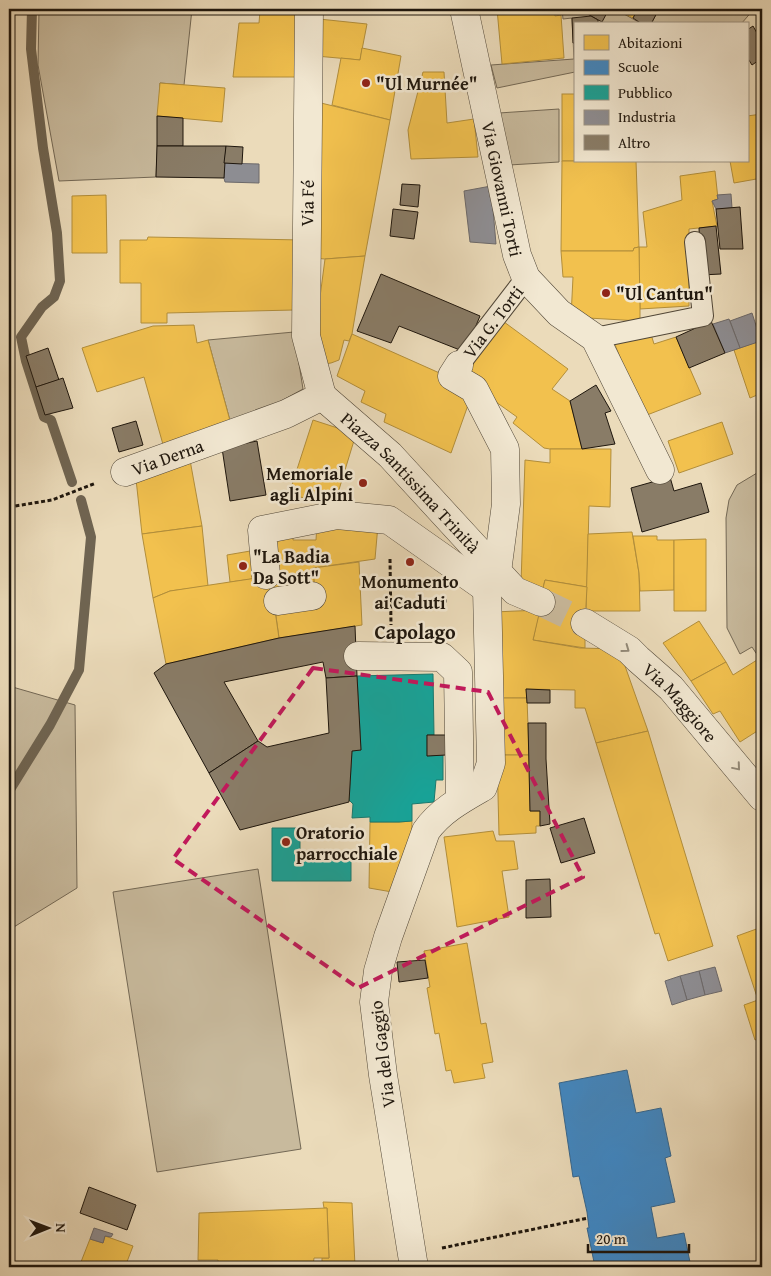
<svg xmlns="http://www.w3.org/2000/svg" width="771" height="1276" font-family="'Gentium Book Plus',serif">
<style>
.green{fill:#c8ba9d;stroke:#736855}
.homes{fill:#f2c14e;stroke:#b28e3a}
.schools{fill:#3f88c5;stroke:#35668e}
.public{fill:#17a398;stroke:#19796e}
.industry{fill:#8d8d92;stroke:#6c696a}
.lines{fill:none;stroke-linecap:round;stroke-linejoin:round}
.stream{stroke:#6f6451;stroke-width:10}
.building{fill:#897c67;stroke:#1e160d}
.minor-tunnel{stroke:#ccbda0;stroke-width:28;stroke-dasharray:28 14;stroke-linecap:butt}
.service-casing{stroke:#514738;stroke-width:22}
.minor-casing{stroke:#514738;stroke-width:29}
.path{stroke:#1e160d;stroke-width:3;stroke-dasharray:4 2.5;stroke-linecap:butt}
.service{stroke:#f2e8d2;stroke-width:20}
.minor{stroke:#f2e8d2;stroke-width:28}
.oneway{stroke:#938a79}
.marked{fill:none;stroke:#c2185b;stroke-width:4;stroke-dasharray:10 6;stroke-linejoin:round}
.poi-dot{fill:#8f2418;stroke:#f2e8d2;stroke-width:2}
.labels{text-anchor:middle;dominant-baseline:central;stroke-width:5;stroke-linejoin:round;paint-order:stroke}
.poi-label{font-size:18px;font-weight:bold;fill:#1e160d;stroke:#f2e8d2;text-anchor:start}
.street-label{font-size:18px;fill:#1e160d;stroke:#f2e8d2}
.quarter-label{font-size:20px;font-weight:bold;fill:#1e160d;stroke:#f2e8d2}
</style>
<rect width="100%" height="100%" fill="#ebdbba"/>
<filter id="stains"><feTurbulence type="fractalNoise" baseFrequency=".004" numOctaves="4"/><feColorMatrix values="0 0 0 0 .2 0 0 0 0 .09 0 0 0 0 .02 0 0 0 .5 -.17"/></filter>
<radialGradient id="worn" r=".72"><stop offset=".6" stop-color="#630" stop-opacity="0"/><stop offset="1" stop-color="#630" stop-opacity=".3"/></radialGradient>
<g class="green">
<path d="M 40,9 L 192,9 L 184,85 L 160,83 L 156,177 L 59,181 L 38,65 L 39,10 Z"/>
<path d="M 562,9 L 582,9 L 582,11 L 601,21 L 609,9 L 615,9 L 642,24 L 575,24 L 575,72 L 497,88 L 491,65 L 574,59 L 572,18 L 563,19 Z"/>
<path d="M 659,9 L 754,9 L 741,24 L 651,24 Z"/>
<path d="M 559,109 L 559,162 L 509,165 L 499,113 Z"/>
<path d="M 294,332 L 303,389 L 232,428 L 208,340 Z"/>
<path d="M 762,470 L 762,662 L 752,647 L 740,654 L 727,628 L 726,518 L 729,500 L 737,485 Z"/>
<path d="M 9,686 L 75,705 L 77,888 L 9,930 Z"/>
<path d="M 258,869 L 301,1149 L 157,1172 L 113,892 Z"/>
</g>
<g class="homes">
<path d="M 256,9 L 296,9 L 296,12 L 256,11 Z"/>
<path d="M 497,9 L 554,9 L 555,16 L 561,15 L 564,58 L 502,64 Z"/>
<path d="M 615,9 L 638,9 L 633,18 Z"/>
<path d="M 260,11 L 296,12 L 295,77 L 233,77 L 239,23 L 259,23 Z"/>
<path d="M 319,19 L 367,24 L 360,60 L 316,56 Z"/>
<path d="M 362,48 L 401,56 L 390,120 L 332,105 L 341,58 L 360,60 Z"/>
<path d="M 423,72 L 444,72 L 447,123 L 474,119 L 478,157 L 411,159 L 408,130 Z"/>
<path d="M 160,83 L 225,88 L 222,122 L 157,116 Z"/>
<rect x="562" y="94" width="13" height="67"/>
<path d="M 317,102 L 390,120 L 365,256 L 325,259 L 312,258 Z"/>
<path d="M 762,114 L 762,178 L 734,183 L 730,161 L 747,161 L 747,116 Z"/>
<path d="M 562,161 L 636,161 L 639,247 L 634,248 L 633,251 L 561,251 Z"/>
<path d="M 715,171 L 718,199 L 712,201 L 717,226 L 689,229 L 689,306 L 640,309 L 639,247 L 647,247 L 643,212 L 682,200 L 680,176 Z"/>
<path d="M 106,195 L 107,253 L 72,253 L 72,196 Z"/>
<path d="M 148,237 L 302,240 L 294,310 L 167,313 L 167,323 L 141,323 L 141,283 L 120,283 L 120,240 L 147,240 Z"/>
<rect x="759" y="239" width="3" height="17"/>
<path d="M 639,247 L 640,309 L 640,321 L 571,317 L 573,277 L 563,277 L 561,251 L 633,251 L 634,248 Z"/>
<path d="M 365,256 L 352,334 L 349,341 L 344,340 L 339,360 L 331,363 L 323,364 L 315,335 L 325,259 Z"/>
<path d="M 500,319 L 568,369 L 552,389 L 570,401 L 582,449 L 550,449 L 544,448 L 513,423 L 517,417 L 458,375 Z"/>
<path d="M 194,325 L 197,343 L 208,340 L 232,428 L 164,448 L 144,377 L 97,392 L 82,348 L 153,326 Z"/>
<path d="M 650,331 L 654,344 L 676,337 L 701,394 L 647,415 L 623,365 L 614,342 Z"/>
<path d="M 352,334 L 444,375 L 473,391 L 451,453 L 384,422 L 386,414 L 361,402 L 365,391 L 337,376 Z"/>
<path d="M 762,340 L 762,393 L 750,398 L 734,350 Z"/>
<path d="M 313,420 L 356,434 L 334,506 L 289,494 Z"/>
<path d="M 722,422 L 733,454 L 679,473 L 668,441 Z"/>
<path d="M 550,449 L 611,449 L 610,507 L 589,506 L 587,587 L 545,580 L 543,588 L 521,584 L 525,460 L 550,463 Z"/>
<path d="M 190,460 L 202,526 L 142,534 L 135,470 Z"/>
<path d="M 317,524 L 378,525 L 375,559 L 313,568 L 315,590 L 272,596 L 266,538 L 293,534 L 293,540 L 316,540 Z"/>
<path d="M 202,526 L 208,586 L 170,591 L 153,598 L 142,534 Z"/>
<path d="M 632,532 L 639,573 L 640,611 L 586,611 L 588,534 Z"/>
<path d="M 633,536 L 657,536 L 657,540 L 674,540 L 674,590 L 640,591 L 639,573 Z"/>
<path d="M 706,539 L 706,611 L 674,611 L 674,540 Z"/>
<path d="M 256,550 L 260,578 L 230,582 L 227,555 Z"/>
<path d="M 359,562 L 362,625 L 279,638 L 275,609 L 315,590 L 313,568 Z"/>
<path d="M 270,576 L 279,638 L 166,664 L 153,598 L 170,591 Z"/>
<path d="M 545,580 L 587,587 L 585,623 L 585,648 L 533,640 L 541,602 L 543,588 Z"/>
<path d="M 540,610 L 533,640 L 580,648 L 619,649 L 648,731 L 596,743 L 585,708 L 575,708 L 575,690 L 526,689 L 527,698 L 496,698 L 494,612 Z"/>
<path d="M 699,621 L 726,662 L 691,681 L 663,643 Z"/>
<path d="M 757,660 L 762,668 L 762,707 L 761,708 L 762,710 L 762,728 L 740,742 L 720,711 L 713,714 L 691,681 L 726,662 L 733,675 Z"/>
<path d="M 496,698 L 527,698 L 529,755 L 497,755 Z"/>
<path d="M 648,731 L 713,946 L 668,961 L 659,933 L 655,934 L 596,743 Z"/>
<path d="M 497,755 L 529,755 L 530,811 L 540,811 L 540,826 L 536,826 L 536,833 L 499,835 Z"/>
<path d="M 412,821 L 411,862 L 398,893 L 369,888 L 370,822 L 399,822 Z"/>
<path d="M 493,831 L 496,841 L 514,841 L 518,869 L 502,871 L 509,917 L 457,927 L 444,837 Z"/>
<path d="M 762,927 L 762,1037 L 755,1040 L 744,1005 L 758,1000 L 737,936 Z"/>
<path d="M 467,943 L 481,1024 L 486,1023 L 493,1062 L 482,1064 L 485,1078 L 454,1083 L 451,1070 L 446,1071 L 439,1033 L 435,1034 L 427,988 L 430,987 L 424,951 Z"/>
<path d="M 323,1202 L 352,1203 L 355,1266 L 322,1267 L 322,1258 L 329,1258 L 327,1208 L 324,1208 Z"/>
<path d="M 327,1208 L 329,1258 L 314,1258 L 313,1266 L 218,1267 L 218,1260 L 198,1260 L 199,1213 Z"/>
<path d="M 105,1236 L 133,1246 L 125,1267 L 79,1267 L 90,1239 L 103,1243 Z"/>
</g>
<path class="schools" d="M 627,1070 L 636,1113 L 661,1108 L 671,1156 L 665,1158 L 675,1202 L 651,1207 L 657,1238 L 684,1233 L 691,1267 L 595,1267 L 587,1228 L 589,1228 L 587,1212 L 579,1176 L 573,1177 L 559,1083 Z"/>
<g class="public">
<path d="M 433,674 L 434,735 L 427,735 L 427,756 L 443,755 L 443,780 L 436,780 L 434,802 L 412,804 L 412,821 L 399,822 L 370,822 L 370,817 L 352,818 L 353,804 L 349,800 L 352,751 L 361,750 L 357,676 Z"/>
<path d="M 272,828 L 300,828 L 300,855 L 351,855 L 351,881 L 272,881 Z"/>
</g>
<g class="industry">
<path d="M 224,163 L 259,164 L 259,183 L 225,182 L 224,178 Z"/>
<path d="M 491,186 L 496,244 L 470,242 L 464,191 Z"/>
<path d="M 731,194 L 732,208 L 716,209 L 712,201 L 718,199 L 717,195 Z"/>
<path d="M 752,313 L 761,341 L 740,348 L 730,321 Z"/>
<path d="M 729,319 L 740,348 L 725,353 L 713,324 Z"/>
<path d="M 715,967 L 722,991 L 705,995 L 699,971 Z"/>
<path d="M 699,971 L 705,995 L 687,1000 L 680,976 Z"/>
<path d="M 680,976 L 687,1000 L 672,1005 L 665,981 Z"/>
<path d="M 94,1228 L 113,1234 L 111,1237 L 105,1236 L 103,1243 L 90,1239 Z"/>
</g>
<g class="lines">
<g class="stream">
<path d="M 32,9 L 31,49 L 43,148 L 57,233 L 60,281 L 54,297 L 42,307 L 21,337 L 26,361 L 44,417 L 51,420 L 72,482"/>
<path d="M 9,791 L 50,725 L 79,670 L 91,537 L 81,500"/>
</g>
</g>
<g class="building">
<path d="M 583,9 L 609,9 L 602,22 L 582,11 Z"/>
<path d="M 638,9 L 659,9 L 651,24 L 642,24 L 633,18 Z"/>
<path d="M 591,16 L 598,20 L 598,24 L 575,24 L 575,43 L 573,43 L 572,18 Z"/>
<path d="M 753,26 L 762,42 L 762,58 L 752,65 L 747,57 L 747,30 Z"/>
<path d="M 157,116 L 183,118 L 183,146 L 157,146 Z"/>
<path d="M 157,146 L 226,146 L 224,178 L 156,177 Z"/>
<path d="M 226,146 L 243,147 L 242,164 L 224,163 Z"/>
<path d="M 402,184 L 420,185 L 418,207 L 400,205 Z"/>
<path d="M 740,207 L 743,249 L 720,249 L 716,209 Z"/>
<path d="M 393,209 L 418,212 L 414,239 L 390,236 Z"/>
<path d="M 716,226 L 721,274 L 701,275 L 699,228 Z"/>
<path d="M 381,274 L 480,316 L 465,352 L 399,326 L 391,343 L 357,331 Z"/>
<path d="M 711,321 L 725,353 L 689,368 L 676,337 Z"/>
<path d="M 48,348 L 59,380 L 36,387 L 26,356 Z"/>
<path d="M 63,378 L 73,408 L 45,415 L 36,387 Z"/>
<path d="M 596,385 L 611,411 L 605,413 L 615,444 L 582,449 L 570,401 Z"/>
<path d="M 136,421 L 143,445 L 119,452 L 112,428 Z"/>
<path d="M 257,441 L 266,495 L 230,501 L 222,448 Z"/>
<path d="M 670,477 L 674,491 L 701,483 L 709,512 L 642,532 L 631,488 Z"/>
<path d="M 355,626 L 357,676 L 326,678 L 323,662 L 224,682 L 258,741 L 209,773 L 154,673 L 166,664 L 279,638 Z"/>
<path d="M 357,676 L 361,750 L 352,751 L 349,802 L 240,830 L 209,773 L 258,741 L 267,747 L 329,733 L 326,678 Z"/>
<path d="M 526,689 L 550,690 L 550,703 L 527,703 Z"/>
<path d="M 528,723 L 546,723 L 546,759 L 550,824 L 540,826 L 540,811 L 530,811 Z"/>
<path d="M 427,735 L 446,735 L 446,755 L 427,756 Z"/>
<path d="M 584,818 L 595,853 L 561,863 L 550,828 Z"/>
<path d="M 550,879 L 551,917 L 526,918 L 526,880 Z"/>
<path d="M 425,960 L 428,978 L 399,982 L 397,962 Z"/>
<path d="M 89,1187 L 136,1205 L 127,1230 L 80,1213 Z"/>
</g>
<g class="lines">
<path class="minor-tunnel" d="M 541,602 L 585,623"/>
<g class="service-casing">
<g id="service">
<path d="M 595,338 L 703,316 L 695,242"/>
<path id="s1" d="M 459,365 L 526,278"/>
</g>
</g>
<g class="minor-casing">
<g id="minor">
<path d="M 309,9 L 306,336 L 322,396"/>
<path id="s2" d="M 464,9 L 517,255 L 526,278 L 559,313 L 595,338 L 660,470"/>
<path id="s3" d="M 322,396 L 390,455 L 515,591 L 541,602"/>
<path id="s4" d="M 125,472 L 286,414 L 322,396"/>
<path d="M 266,575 L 262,530 L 337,515 L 389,520 L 487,589"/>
<path d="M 278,601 L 312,596"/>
<path id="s5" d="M 585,623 L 629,650 L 638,659 L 671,688 L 762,797"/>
<path d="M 358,656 L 442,657 L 458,672 L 460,800"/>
<path d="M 414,1267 L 383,1075 L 374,1002 L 378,971 L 388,937 L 426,831 C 440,811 462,799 483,787 L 491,763 L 487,589 L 497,572 L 506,504 L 505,449 L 474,389 L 452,376 L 459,365"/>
</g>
</g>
<g class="path">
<path d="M 9,507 L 52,500 L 96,483"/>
<path d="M 390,559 L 391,625"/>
<path d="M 391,602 L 449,601"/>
<path d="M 442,1248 L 588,1218"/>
</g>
<use href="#service" class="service"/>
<use href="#minor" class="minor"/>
</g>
<defs><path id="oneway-chevron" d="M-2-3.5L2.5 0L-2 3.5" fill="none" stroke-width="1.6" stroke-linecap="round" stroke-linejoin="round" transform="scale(1.25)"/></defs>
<g class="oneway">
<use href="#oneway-chevron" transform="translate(626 649) rotate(36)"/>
<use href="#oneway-chevron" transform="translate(737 767) rotate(50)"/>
</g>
<path class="marked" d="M 313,668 L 488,692 L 583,877 L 358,988 L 173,859 Z"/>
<g class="poi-dot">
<circle cx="366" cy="83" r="5"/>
<circle cx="606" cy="293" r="5"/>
<circle cx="363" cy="483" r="5"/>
<circle cx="410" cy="562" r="5"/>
<circle cx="243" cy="566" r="5"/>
<circle cx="286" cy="842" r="5"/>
</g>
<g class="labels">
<g class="poi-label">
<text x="376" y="83">"Ul Murnée"</text>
<text x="616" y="293">"Ul Cantun"</text>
<text x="353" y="473" text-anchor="end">Memoriale<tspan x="353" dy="21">agli Alpini</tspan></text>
<text x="253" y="556">"La Badia<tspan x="253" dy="21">Da Sott"</tspan></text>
<text x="410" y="581" text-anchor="middle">Monumento<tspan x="410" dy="21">ai Caduti</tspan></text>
<text x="296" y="832">Oratorio<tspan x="296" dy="21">parrocchiale</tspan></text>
</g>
<g class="street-label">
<text stroke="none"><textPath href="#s2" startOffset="184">Via Giovanni Torti</textPath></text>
<text transform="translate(307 203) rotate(-89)">Via Fé</text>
<text stroke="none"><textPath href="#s1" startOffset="55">Via G. Torti</textPath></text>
<text stroke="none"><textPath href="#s4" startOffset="45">Via Derna</textPath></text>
<text stroke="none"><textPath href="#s3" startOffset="124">Piazza Santissima Trinità</textPath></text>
<text stroke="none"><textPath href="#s5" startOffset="125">Via Maggiore</textPath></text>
<text transform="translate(382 1054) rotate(-97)">Via del Gaggio</text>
</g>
<g class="quarter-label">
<text x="415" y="631">Capolago</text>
</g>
</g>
<rect width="771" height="1276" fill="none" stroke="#ebdbba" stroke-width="30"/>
<rect x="10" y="10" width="751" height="1256" fill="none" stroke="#1e160d" stroke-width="2.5"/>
<rect x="15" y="15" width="741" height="1246" fill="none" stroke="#1e160d"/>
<rect x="574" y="22" width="175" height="140" fill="#f2e8d2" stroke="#9d9483"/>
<rect x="584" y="35" width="25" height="15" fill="#f2c14e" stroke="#9d9483"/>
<text x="618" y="48" font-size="15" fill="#1e160d">Abitazioni</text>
<rect x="584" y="60" width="25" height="15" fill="#3f88c5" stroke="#9d9483"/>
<text x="618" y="72" font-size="15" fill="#1e160d">Scuole</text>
<rect x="584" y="85" width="25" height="15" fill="#17a398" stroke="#9d9483"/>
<text x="618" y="98" font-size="15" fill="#1e160d">Pubblico</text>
<rect x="584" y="110" width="25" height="15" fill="#8d8d92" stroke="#9d9483"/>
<text x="618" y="122" font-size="15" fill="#1e160d">Industria</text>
<rect x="584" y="135" width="25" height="15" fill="#897c67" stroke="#9d9483"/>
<text x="618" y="148" font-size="15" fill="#1e160d">Altro</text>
<g transform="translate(48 1228) rotate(89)" stroke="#f2e8d2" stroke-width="4" paint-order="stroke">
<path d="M0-4L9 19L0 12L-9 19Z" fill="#1e160d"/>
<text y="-8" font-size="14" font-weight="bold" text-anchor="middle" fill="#1e160d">N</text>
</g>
<path d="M588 1244v8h101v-8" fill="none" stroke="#1e160d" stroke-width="2.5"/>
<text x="596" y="1244" font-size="15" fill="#1e160d" stroke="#f2e8d2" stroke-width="4" paint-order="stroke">20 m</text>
<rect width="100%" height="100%" filter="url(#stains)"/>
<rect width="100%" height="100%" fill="url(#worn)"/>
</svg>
